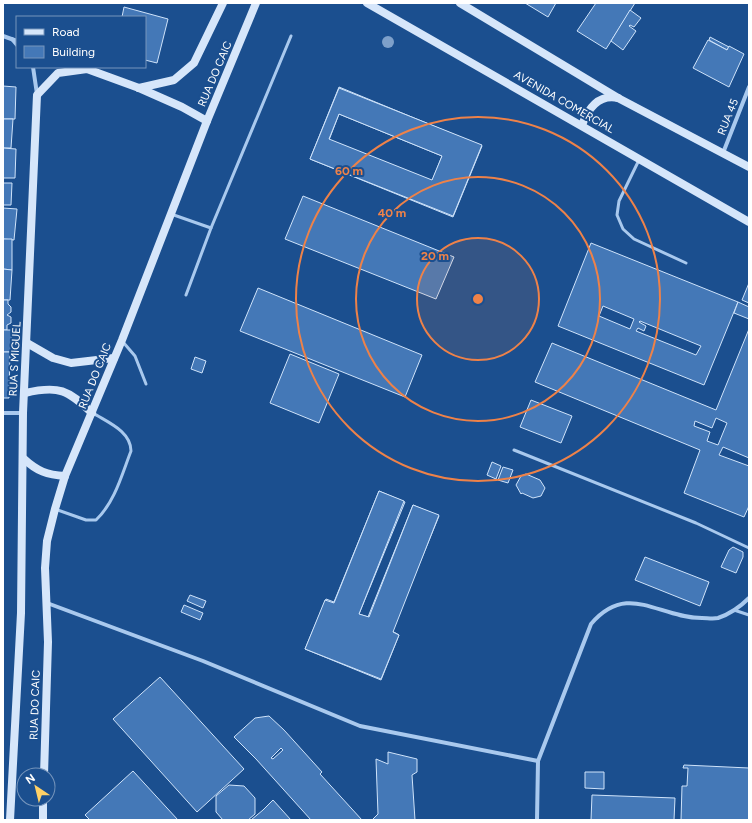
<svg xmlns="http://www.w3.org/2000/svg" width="752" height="823" font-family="Figtree,sans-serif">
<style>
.building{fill:#4478b7;stroke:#cfe3fa;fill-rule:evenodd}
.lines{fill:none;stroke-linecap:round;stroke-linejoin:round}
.lane{stroke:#a9c9ee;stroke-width:3}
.street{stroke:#a9c9ee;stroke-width:4}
.secondary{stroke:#d6e6fa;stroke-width:8}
.tree{fill:#7ea0ca}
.ring{fill:none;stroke:#ee8249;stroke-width:2}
.labels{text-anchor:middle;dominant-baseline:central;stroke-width:4;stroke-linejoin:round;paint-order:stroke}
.street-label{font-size:11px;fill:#fff;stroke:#1b4f8f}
.centre{fill:#ee8249;stroke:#1b4f8f;stroke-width:2}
.ring-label{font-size:12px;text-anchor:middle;font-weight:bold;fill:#ee8249;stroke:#1b4f8f;stroke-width:4;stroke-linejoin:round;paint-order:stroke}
</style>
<rect width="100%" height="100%" fill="#1b4f8f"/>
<g class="building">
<path d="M 525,3 L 556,3 L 548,17 Z"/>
<path d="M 596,3 L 635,3 L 606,49 L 577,31 Z"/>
<path d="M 124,7 L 168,19 L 157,63 L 145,60 L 145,17 L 122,17 Z"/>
<path d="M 630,10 L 641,18 L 634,27 L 630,25 L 629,26 L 636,31 L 623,50 L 611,41 Z"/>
<path d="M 710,37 L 729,47 L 727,50 L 709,40 Z"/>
<path d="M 708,40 L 727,50 L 729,46 L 744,54 L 729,87 L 693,68 Z"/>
<path d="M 3,86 L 16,87 L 15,119 L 3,119 Z"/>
<path d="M 339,87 L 482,146 L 453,217 L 310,159 ZM 339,114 L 442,156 L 432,181 L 329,140 Z"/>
<path d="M 339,88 L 482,145 L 453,216 L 310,159 ZM 339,114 L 442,156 L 432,180 L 329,139 Z"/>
<path d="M 3,119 L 13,119 L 11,148 L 3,148 Z"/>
<path d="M 3,148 L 16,149 L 15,178 L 3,178 Z"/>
<path d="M 3,183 L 12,183 L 11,205 L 3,205 Z"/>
<path d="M 303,196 L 454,257 L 436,299 L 285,239 Z"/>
<path d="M 3,208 L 17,209 L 14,240 L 3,239 Z"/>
<path d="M 3,239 L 12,239 L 12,270 L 3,269 Z"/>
<path d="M 591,243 L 738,302 L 704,385 L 558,326 ZM 603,306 L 634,319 L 630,329 L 599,316 ZM 640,321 L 701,346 L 696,355 L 636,331 L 638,328 L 644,331 L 646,326 L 639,322 Z"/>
<path d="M 3,269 L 12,270 L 10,300 L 3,300 Z"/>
<path d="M 749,283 L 749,303 L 742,300 Z"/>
<path d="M 258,288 L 422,355 L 405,397 L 240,331 Z"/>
<path d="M 3,300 L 8,300 L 8,304 L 11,307 L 11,312 L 7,315 L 11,317 L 11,323 L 7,325 L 7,330 L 3,330 Z"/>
<path d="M 738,302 L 749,307 L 749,319 L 734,313 Z"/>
<path d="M 749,329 L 749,458 L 723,447 L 719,455 L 749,466 L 749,506 L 744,517 L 684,493 L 700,450 L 535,382 L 552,343 L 716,410 ZM 716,418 L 727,423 L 718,445 L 707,441 L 710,432 L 694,426 L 695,421 L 712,428 Z"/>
<rect x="3" y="330" width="9" height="22"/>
<path d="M 3,352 L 10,352 L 9,398 L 3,398 Z"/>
<path d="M 290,354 L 339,374 L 319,423 L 270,403 Z"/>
<path d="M 195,357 L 206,361 L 202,373 L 191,369 Z"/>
<path d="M 531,400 L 572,416 L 561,443 L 520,427 Z"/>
<path d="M 492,462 L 501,466 L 496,479 L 487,475 Z"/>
<path d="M 503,467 L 513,470 L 508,483 L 498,480 Z"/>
<path d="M 526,474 L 540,480 L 545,488 L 541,496 L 533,498 L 522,493 L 521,494 L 516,485 L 521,476 Z"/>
<path d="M 379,491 L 405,502 L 359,614 L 368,617 L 413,505 L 439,516 L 392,631 L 399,635 L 381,680 L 305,649 L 326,599 L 334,602 Z"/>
<path d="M 379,491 L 404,501 L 359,614 L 369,617 L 413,505 L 439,515 L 393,632 L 399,635 L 381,679 L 305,649 L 325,600 L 334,603 Z"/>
<path d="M 733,547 L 743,552 L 743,557 L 736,573 L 721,567 L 729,550 Z"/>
<path d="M 645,557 L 709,582 L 700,606 L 635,580 Z"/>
<path d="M 190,595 L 206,601 L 203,608 L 187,601 Z"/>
<path d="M 184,605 L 203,613 L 200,620 L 181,612 Z"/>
<path d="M 160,677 L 244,769 L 197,812 L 113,719 Z"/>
<path d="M 269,716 L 284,730 L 322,772 L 320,774 L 362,820 L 311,820 L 256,759 L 234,737 L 255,718 ZM 281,748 L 283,750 L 273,759 L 271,758 Z"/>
<path d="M 388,752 L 417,759 L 417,772 L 412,775 L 415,820 L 372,820 L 378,814 L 376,759 L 388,764 Z"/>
<path d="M 684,765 L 749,768 L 749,820 L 681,820 L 682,786 L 687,786 L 688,768 L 683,768 Z"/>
<path d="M 133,771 L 178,820 L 90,820 L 85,815 Z"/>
<path d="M 585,772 L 604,772 L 604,789 L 585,788 Z"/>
<path d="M 229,785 L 244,786 L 255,798 L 255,814 L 248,820 L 223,820 L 216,812 L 216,796 Z"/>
<path d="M 592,795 L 675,798 L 674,820 L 591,820 Z"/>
<path d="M 273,800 L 291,820 L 251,820 L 263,810 Z"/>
</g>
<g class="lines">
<g class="lane">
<path d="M 639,160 L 619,201 L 617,215 L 623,229 L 634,239 L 686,263"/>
<path d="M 171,214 L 211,228"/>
<path d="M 186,295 L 211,228 L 291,36"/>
<path d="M 123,342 L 135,356 L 146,384"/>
<path d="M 514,450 L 696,523 L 749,548"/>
<path d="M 55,509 L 86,520 L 96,520 C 115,502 122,474 131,451 C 131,431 107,422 93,413"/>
<path d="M 734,610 L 749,615"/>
</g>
<g class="street">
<path d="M 3,36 L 17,41"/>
<path d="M 12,39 L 17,45"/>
<path d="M 33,67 L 37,94"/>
<path d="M 723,153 L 749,87"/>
<path d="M 3,413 L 23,413"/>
<path d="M 47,603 L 203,661 L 360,726 L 538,761"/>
<path d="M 537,820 L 538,761 L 591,624 C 628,581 658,618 702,618 C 707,618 713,619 718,618 C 730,614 740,607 749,598"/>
</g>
<g class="secondary">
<path d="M 367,3 L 749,222"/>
<path d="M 460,3 L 618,98 L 749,167"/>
<path d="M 139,88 L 174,80 L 194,63 L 223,3"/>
<path d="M 582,125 C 588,109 598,94 618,98"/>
<path d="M 27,343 L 53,358 L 71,363 L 114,358"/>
<path d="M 25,393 C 59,385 68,390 92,413"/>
<path d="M 24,459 C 37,471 47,475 65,476"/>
<path d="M 44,775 L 48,642 L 45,568 L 47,541 L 55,509 L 65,476 L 122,340 L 207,121 L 256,3"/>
<path d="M 10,820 L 21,613 L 23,413 L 37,95 L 58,73 L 87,69 L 139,88 L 182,107 L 207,121"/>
<path d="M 43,820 L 43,799"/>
</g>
</g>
<circle class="tree" cx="388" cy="42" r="6"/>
<circle cx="478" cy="299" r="61" fill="#ee8249" fill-opacity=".12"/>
<g class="ring">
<circle cx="478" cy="299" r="61"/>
<circle cx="478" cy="299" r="122"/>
<circle cx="478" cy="299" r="182"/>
</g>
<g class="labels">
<g class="street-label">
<text transform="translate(215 74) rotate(-67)">RUA DO CAIC</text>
<text transform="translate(564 102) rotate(30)">AVENIDA COMERCIAL</text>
<text transform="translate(728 117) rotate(-68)">RUA 45</text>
<text transform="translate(15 359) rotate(-87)">RUA S MIGUEL</text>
<text transform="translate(95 376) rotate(-68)">RUA DO CAIC</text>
<text transform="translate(35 705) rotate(-88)">RUA DO CAIC</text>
</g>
</g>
<circle cx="478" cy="299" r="6" class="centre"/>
<g class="ring-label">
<text x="349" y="175">60 m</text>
<text x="392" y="217">40 m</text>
<text x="435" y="260">20 m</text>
</g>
<rect width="752" height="823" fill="none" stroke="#ffffff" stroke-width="8"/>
<rect x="16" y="16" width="130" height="52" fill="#1b4f8f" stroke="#7695bc"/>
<rect x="24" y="29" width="20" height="6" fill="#d6e6fa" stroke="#7695bc"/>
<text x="52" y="36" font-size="12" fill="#ffffff">Road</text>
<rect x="24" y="46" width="20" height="12" fill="#4478b7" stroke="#7695bc"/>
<text x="52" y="56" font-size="12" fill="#ffffff">Building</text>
<g transform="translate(36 787) rotate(325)"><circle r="19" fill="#1b4f8f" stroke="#7695bc"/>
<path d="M0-3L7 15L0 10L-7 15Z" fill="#ffd166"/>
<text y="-6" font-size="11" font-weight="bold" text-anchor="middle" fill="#ffffff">N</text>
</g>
</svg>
